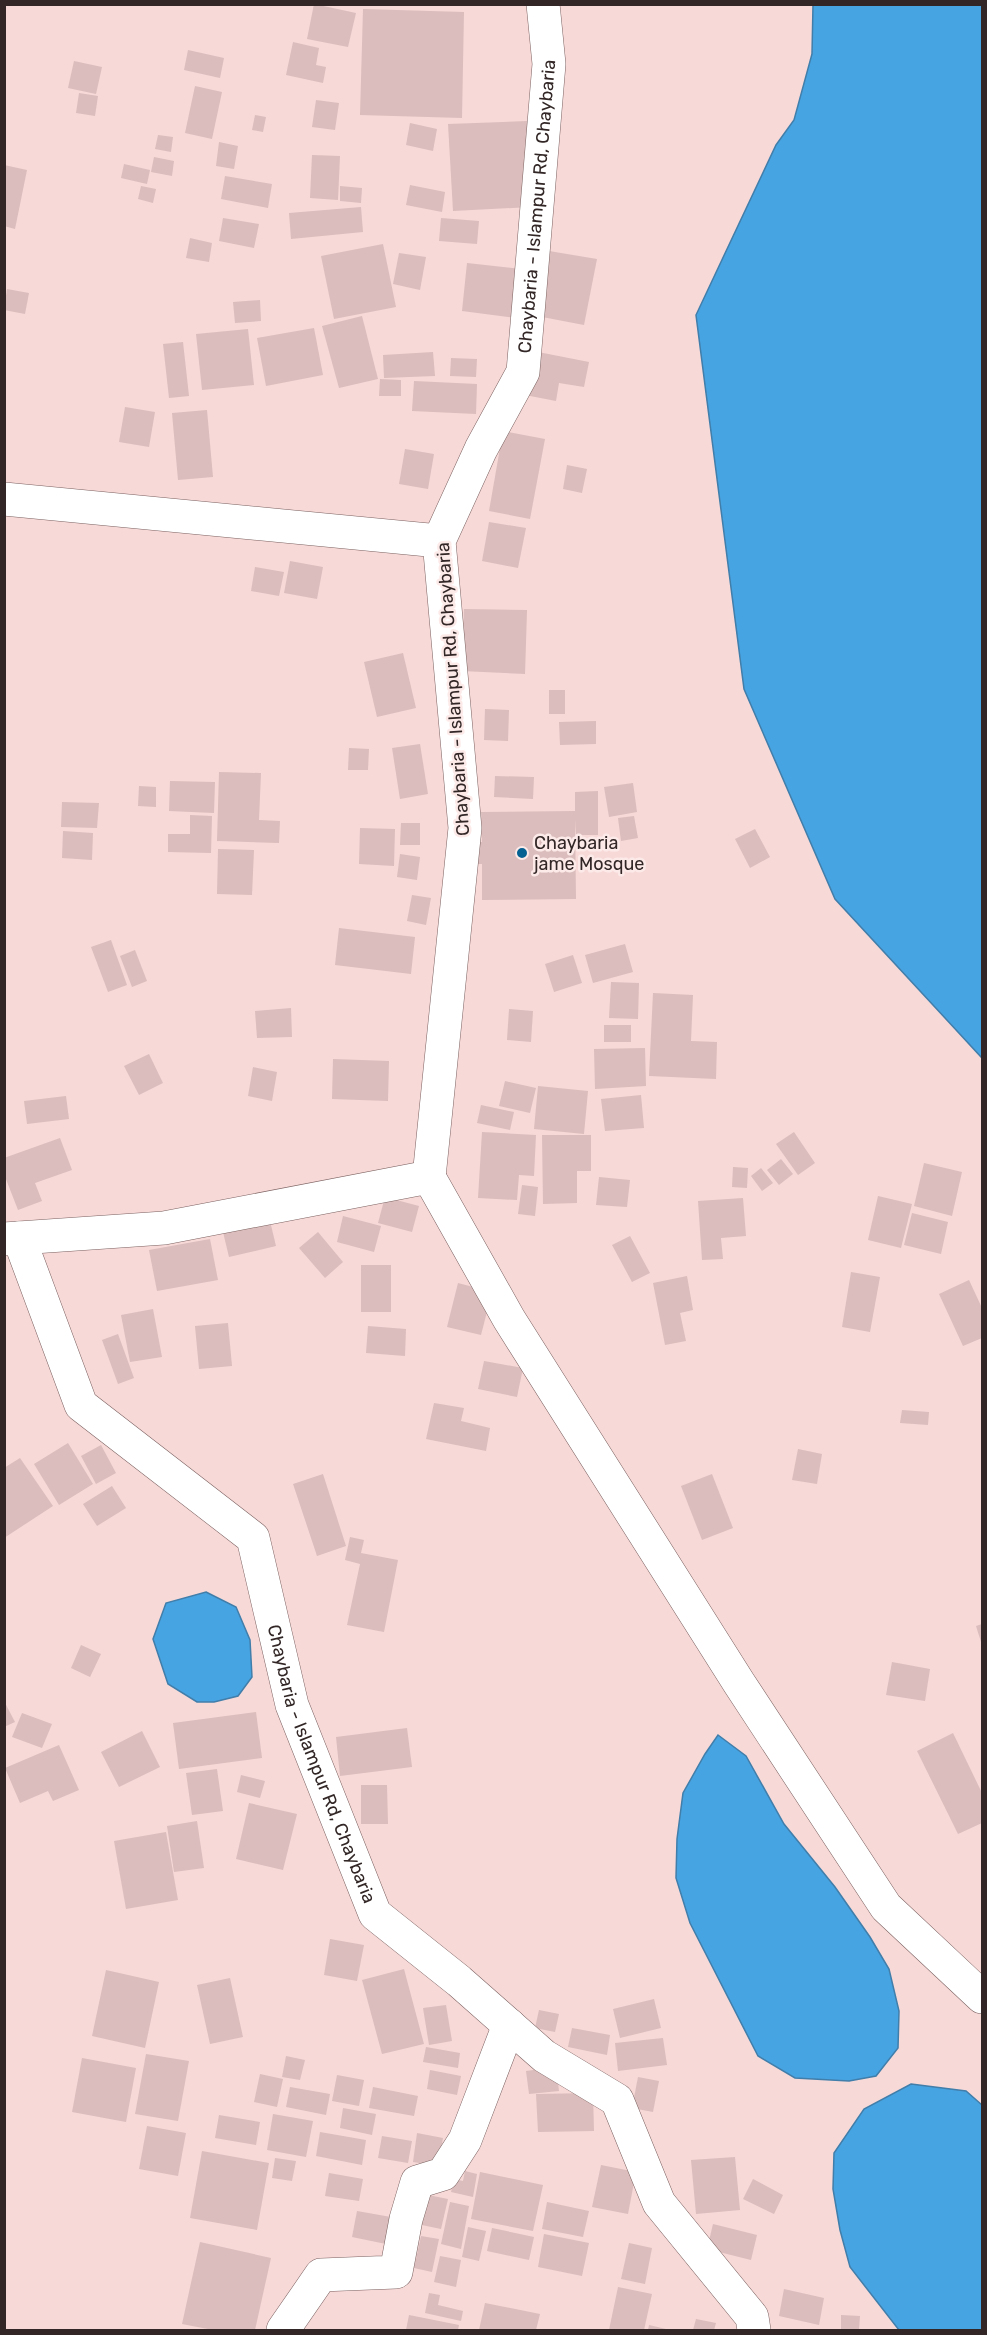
<svg xmlns="http://www.w3.org/2000/svg" width="987" height="2335" font-family="Rubik,sans-serif">
<style>
.water{fill:#47a4e2;stroke:#417eaa;stroke-width:1.5}
.building{fill:#dabdbc}
.lines{fill:none;stroke-linecap:round;stroke-linejoin:round}
.street-casing{stroke:#7b6160;stroke-width:34}
.street{stroke:#fff;stroke-width:33}
.poi-dot{fill:#056192;stroke:#fceae9;stroke-width:2}
.labels{text-anchor:middle;dominant-baseline:central;stroke-width:5;stroke-linejoin:round;paint-order:stroke}
.street-label{font-size:18px;fill:#322726;stroke:#fceae9}
.poi-label{font-size:18px;fill:#322726;stroke:#fceae9;text-anchor:start}
</style>
<rect width="100%" height="100%" fill="#f7d9d8"/>
<g class="water">
<path d="M 813,5 L 982,5 L 982,1058 L 835,899 L 744,689 L 696,315 L 776,145 L 794,120 L 812,54 Z"/>
<path d="M 206,1592 L 236,1607 L 250,1640 L 252,1677 L 238,1696 L 214,1702 L 197,1702 L 168,1684 L 153,1639 L 166,1603 Z"/>
<path d="M 718,1735 L 746,1756 L 784,1824 L 835,1887 L 870,1937 L 889,1969 L 899,2011 L 898,2048 L 876,2076 L 849,2081 L 795,2078 L 758,2056 L 690,1923 L 676,1878 L 677,1839 L 683,1793 L 705,1754 Z"/>
<path d="M 911,2084 L 966,2091 L 982,2105 L 982,2330 L 899,2330 L 850,2267 L 840,2230 L 833,2189 L 834,2153 L 864,2109 Z"/>
</g>
<g class="building">
<path d="M 314,4 L 356,13 L 348,47 L 307,39 Z"/>
<path d="M 363,9 L 464,12 L 462,118 L 360,115 Z"/>
<path d="M 293,42 L 319,48 L 316,65 L 326,67 L 323,83 L 286,75 Z"/>
<path d="M 188,50 L 224,58 L 220,78 L 184,70 Z"/>
<path d="M 74,61 L 102,67 L 96,94 L 68,88 Z"/>
<path d="M 195,86 L 222,92 L 212,139 L 185,133 Z"/>
<path d="M 79,93 L 98,96 L 95,116 L 76,113 Z"/>
<path d="M 316,100 L 339,103 L 335,130 L 312,127 Z"/>
<path d="M 255,115 L 266,117 L 263,132 L 252,130 Z"/>
<path d="M 527,121 L 531,207 L 453,211 L 448,124 Z"/>
<path d="M 410,123 L 437,129 L 433,151 L 406,145 Z"/>
<path d="M 158,135 L 173,137 L 171,152 L 155,149 Z"/>
<path d="M 219,142 L 238,146 L 234,169 L 216,166 Z"/>
<path d="M 312,155 L 340,156 L 338,200 L 310,198 Z"/>
<path d="M 154,157 L 174,161 L 172,176 L 151,172 Z"/>
<path d="M 124,164 L 150,170 L 147,184 L 121,178 Z"/>
<path d="M 4,165 L 27,170 L 15,229 L 4,226 Z"/>
<path d="M 225,176 L 272,184 L 268,208 L 221,199 Z"/>
<path d="M 410,185 L 445,192 L 442,212 L 406,205 Z"/>
<path d="M 141,186 L 156,189 L 153,203 L 138,199 Z"/>
<path d="M 340,186 L 362,188 L 361,203 L 340,201 Z"/>
<path d="M 361,207 L 363,232 L 291,239 L 289,213 Z"/>
<path d="M 223,218 L 259,224 L 254,248 L 219,241 Z"/>
<path d="M 441,218 L 479,221 L 477,244 L 439,241 Z"/>
<path d="M 190,238 L 212,243 L 209,262 L 186,258 Z"/>
<path d="M 383,244 L 396,307 L 334,319 L 321,256 Z"/>
<path d="M 549,251 L 597,259 L 584,325 L 537,316 Z"/>
<path d="M 399,253 L 426,257 L 420,290 L 393,284 Z"/>
<path d="M 467,263 L 521,269 L 516,318 L 462,311 Z"/>
<path d="M 7,289 L 29,293 L 25,314 L 4,310 Z"/>
<path d="M 260,300 L 261,321 L 235,323 L 233,302 Z"/>
<path d="M 362,316 L 378,379 L 339,388 L 322,326 Z"/>
<path d="M 314,328 L 323,375 L 266,386 L 257,338 Z"/>
<path d="M 248,329 L 254,385 L 202,390 L 196,334 Z"/>
<path d="M 183,342 L 189,396 L 169,398 L 163,344 Z"/>
<path d="M 533,351 L 589,362 L 584,387 L 559,383 L 556,401 L 525,395 Z"/>
<path d="M 433,352 L 435,376 L 384,378 L 383,355 Z"/>
<path d="M 451,358 L 477,359 L 476,377 L 450,376 Z"/>
<path d="M 380,379 L 401,380 L 401,396 L 379,396 Z"/>
<path d="M 414,381 L 477,384 L 476,414 L 412,411 Z"/>
<path d="M 125,407 L 155,412 L 149,447 L 119,442 Z"/>
<path d="M 207,410 L 213,477 L 178,480 L 172,413 Z"/>
<path d="M 503,431 L 545,439 L 530,519 L 489,511 Z"/>
<path d="M 405,449 L 434,454 L 428,489 L 399,484 Z"/>
<path d="M 567,465 L 587,469 L 582,493 L 563,489 Z"/>
<path d="M 489,522 L 526,528 L 518,568 L 482,561 Z"/>
<path d="M 290,561 L 323,567 L 317,599 L 284,593 Z"/>
<path d="M 255,567 L 284,572 L 279,596 L 251,591 Z"/>
<path d="M 464,609 L 527,610 L 525,674 L 462,671 Z"/>
<path d="M 403,653 L 416,708 L 377,717 L 364,662 Z"/>
<rect x="549" y="690" width="16" height="24"/>
<path d="M 485,709 L 509,710 L 508,741 L 484,740 Z"/>
<path d="M 596,721 L 596,744 L 560,745 L 559,722 Z"/>
<path d="M 420,744 L 428,794 L 400,799 L 392,748 Z"/>
<path d="M 349,748 L 369,749 L 368,770 L 348,770 Z"/>
<path d="M 219,772 L 261,773 L 259,820 L 280,821 L 279,843 L 217,841 Z"/>
<path d="M 495,776 L 534,777 L 533,799 L 494,797 Z"/>
<path d="M 170,781 L 215,782 L 214,813 L 169,811 Z"/>
<path d="M 633,783 L 637,812 L 609,817 L 604,787 Z"/>
<path d="M 139,786 L 156,787 L 156,807 L 138,806 Z"/>
<path d="M 598,791 L 598,835 L 576,835 L 575,820 L 576,899 L 482,900 L 482,864 L 469,864 L 468,842 L 482,842 L 481,812 L 575,811 L 575,792 Z"/>
<path d="M 62,802 L 99,803 L 97,828 L 61,827 Z"/>
<path d="M 190,815 L 212,816 L 211,853 L 168,852 L 168,834 L 190,834 Z"/>
<path d="M 634,816 L 638,838 L 621,841 L 618,818 Z"/>
<path d="M 401,823 L 420,823 L 420,845 L 400,845 Z"/>
<path d="M 360,828 L 395,829 L 394,866 L 359,864 Z"/>
<path d="M 755,829 L 770,857 L 750,868 L 735,839 Z"/>
<path d="M 63,831 L 93,833 L 92,860 L 62,858 Z"/>
<path d="M 218,849 L 254,850 L 252,895 L 217,894 Z"/>
<path d="M 400,854 L 420,857 L 417,880 L 397,877 Z"/>
<path d="M 412,895 L 431,898 L 426,925 L 407,921 Z"/>
<path d="M 339,928 L 415,937 L 411,974 L 335,965 Z"/>
<path d="M 111,940 L 127,985 L 108,992 L 91,947 Z"/>
<path d="M 625,944 L 633,972 L 593,983 L 585,955 Z"/>
<path d="M 135,950 L 147,981 L 132,987 L 120,956 Z"/>
<path d="M 573,955 L 582,983 L 554,992 L 545,964 Z"/>
<path d="M 611,982 L 639,983 L 638,1019 L 609,1018 Z"/>
<path d="M 653,993 L 693,995 L 691,1041 L 717,1042 L 716,1079 L 649,1076 Z"/>
<path d="M 291,1008 L 292,1037 L 257,1038 L 255,1011 Z"/>
<path d="M 509,1009 L 533,1011 L 531,1042 L 507,1040 Z"/>
<rect x="604" y="1025" width="27" height="17"/>
<path d="M 645,1048 L 646,1086 L 595,1089 L 594,1049 Z"/>
<path d="M 149,1054 L 163,1083 L 139,1095 L 124,1066 Z"/>
<path d="M 333,1059 L 389,1061 L 388,1101 L 332,1099 Z"/>
<path d="M 253,1067 L 277,1072 L 272,1101 L 248,1096 Z"/>
<path d="M 505,1081 L 536,1088 L 530,1113 L 499,1106 Z"/>
<path d="M 538,1086 L 588,1091 L 584,1134 L 534,1129 Z"/>
<path d="M 641,1095 L 644,1128 L 605,1131 L 601,1099 Z"/>
<path d="M 66,1096 L 69,1119 L 27,1124 L 24,1101 Z"/>
<path d="M 481,1105 L 514,1112 L 510,1130 L 477,1123 Z"/>
<path d="M 482,1132 L 536,1135 L 534,1176 L 519,1175 L 517,1200 L 478,1198 Z"/>
<path d="M 794,1132 L 815,1163 L 798,1175 L 776,1144 Z"/>
<path d="M 542,1135 L 591,1135 L 591,1171 L 577,1171 L 577,1203 L 543,1204 Z"/>
<path d="M 60,1138 L 72,1170 L 35,1183 L 42,1201 L 18,1210 L 4,1174 L 4,1158 Z"/>
<path d="M 781,1159 L 793,1174 L 779,1185 L 767,1170 Z"/>
<path d="M 924,1163 L 962,1172 L 952,1216 L 914,1206 Z"/>
<path d="M 733,1167 L 748,1168 L 747,1188 L 732,1187 Z"/>
<path d="M 761,1168 L 773,1183 L 762,1191 L 751,1176 Z"/>
<path d="M 599,1177 L 630,1180 L 627,1207 L 596,1205 Z"/>
<path d="M 522,1185 L 538,1187 L 535,1216 L 518,1214 Z"/>
<path d="M 878,1196 L 912,1204 L 901,1248 L 868,1240 Z"/>
<path d="M 385,1197 L 419,1206 L 412,1232 L 378,1223 Z"/>
<path d="M 743,1198 L 746,1236 L 721,1238 L 723,1259 L 702,1260 L 698,1201 Z"/>
<path d="M 912,1213 L 948,1222 L 941,1254 L 904,1245 Z"/>
<path d="M 343,1216 L 381,1226 L 374,1252 L 337,1242 Z"/>
<path d="M 270,1221 L 276,1246 L 229,1257 L 223,1232 Z"/>
<path d="M 318,1232 L 343,1262 L 325,1278 L 299,1248 Z"/>
<path d="M 630,1236 L 650,1273 L 632,1282 L 612,1245 Z"/>
<path d="M 210,1239 L 218,1280 L 157,1291 L 149,1250 Z"/>
<rect x="361" y="1265" width="30" height="47"/>
<path d="M 851,1272 L 880,1277 L 870,1332 L 842,1327 Z"/>
<path d="M 687,1276 L 693,1310 L 680,1313 L 686,1341 L 665,1345 L 653,1283 Z"/>
<path d="M 969,1280 L 982,1308 L 982,1338 L 963,1346 L 939,1294 Z"/>
<path d="M 458,1283 L 492,1292 L 481,1335 L 447,1327 Z"/>
<path d="M 153,1309 L 162,1357 L 130,1362 L 121,1315 Z"/>
<path d="M 228,1323 L 232,1366 L 199,1369 L 195,1326 Z"/>
<path d="M 368,1326 L 406,1329 L 405,1356 L 366,1353 Z"/>
<path d="M 118,1334 L 134,1378 L 118,1384 L 102,1340 Z"/>
<path d="M 484,1361 L 523,1368 L 517,1397 L 478,1389 Z"/>
<path d="M 434,1403 L 464,1408 L 461,1421 L 490,1428 L 486,1451 L 426,1439 Z"/>
<path d="M 902,1410 L 929,1412 L 928,1425 L 900,1423 Z"/>
<path d="M 68,1443 L 93,1484 L 59,1505 L 34,1464 Z"/>
<path d="M 101,1445 L 116,1473 L 96,1484 L 81,1456 Z"/>
<path d="M 798,1449 L 822,1454 L 817,1484 L 792,1480 Z"/>
<path d="M 20,1458 L 53,1506 L 4,1538 L 4,1468 Z"/>
<path d="M 323,1474 L 346,1546 L 317,1556 L 293,1484 Z"/>
<path d="M 712,1474 L 733,1528 L 702,1540 L 681,1486 Z"/>
<path d="M 112,1486 L 126,1508 L 97,1526 L 83,1504 Z"/>
<path d="M 350,1537 L 364,1540 L 361,1553 L 398,1560 L 384,1632 L 347,1625 L 360,1564 L 345,1560 Z"/>
<path d="M 982,1624 L 982,1645 L 976,1626 Z"/>
<path d="M 81,1645 L 101,1654 L 90,1677 L 71,1668 Z"/>
<path d="M 892,1662 L 930,1669 L 925,1701 L 886,1695 Z"/>
<path d="M 4,1701 L 15,1722 L 4,1727 Z"/>
<path d="M 256,1712 L 262,1758 L 179,1769 L 173,1723 Z"/>
<path d="M 22,1713 L 52,1724 L 42,1748 L 12,1737 Z"/>
<path d="M 407,1728 L 412,1767 L 340,1776 L 336,1737 Z"/>
<path d="M 142,1731 L 160,1767 L 119,1787 L 101,1752 Z"/>
<path d="M 953,1733 L 982,1793 L 982,1823 L 958,1834 L 917,1751 Z"/>
<path d="M 59,1745 L 79,1790 L 53,1801 L 48,1791 L 20,1803 L 5,1768 Z"/>
<path d="M 217,1769 L 223,1811 L 192,1815 L 186,1773 Z"/>
<path d="M 241,1775 L 265,1781 L 260,1798 L 237,1792 Z"/>
<path d="M 361,1785 L 387,1785 L 388,1824 L 361,1824 Z"/>
<path d="M 249,1803 L 297,1814 L 283,1870 L 236,1859 Z"/>
<path d="M 197,1821 L 204,1868 L 174,1872 L 167,1826 Z"/>
<path d="M 166,1832 L 178,1900 L 126,1909 L 114,1841 Z"/>
<path d="M 330,1939 L 364,1945 L 357,1981 L 324,1975 Z"/>
<path d="M 404,1969 L 424,2044 L 382,2054 L 362,1980 Z"/>
<path d="M 106,1970 L 159,1982 L 145,2048 L 92,2036 Z"/>
<path d="M 230,1978 L 243,2037 L 210,2044 L 197,1985 Z"/>
<path d="M 654,1999 L 661,2028 L 620,2038 L 613,2009 Z"/>
<path d="M 446,2005 L 452,2041 L 429,2045 L 423,2008 Z"/>
<path d="M 539,2010 L 559,2014 L 555,2032 L 535,2028 Z"/>
<path d="M 572,2028 L 610,2035 L 607,2055 L 568,2047 Z"/>
<path d="M 663,2038 L 667,2065 L 618,2071 L 615,2043 Z"/>
<path d="M 426,2047 L 460,2053 L 458,2068 L 423,2062 Z"/>
<path d="M 146,2054 L 189,2061 L 178,2121 L 135,2114 Z"/>
<path d="M 286,2056 L 305,2060 L 300,2080 L 282,2077 Z"/>
<path d="M 82,2058 L 136,2068 L 126,2122 L 72,2112 Z"/>
<path d="M 556,2067 L 559,2091 L 529,2094 L 526,2071 Z"/>
<path d="M 430,2070 L 461,2076 L 457,2095 L 427,2089 Z"/>
<path d="M 260,2074 L 283,2079 L 277,2107 L 254,2102 Z"/>
<path d="M 337,2075 L 364,2080 L 359,2106 L 332,2101 Z"/>
<path d="M 638,2077 L 659,2081 L 653,2112 L 632,2108 Z"/>
<path d="M 290,2087 L 330,2094 L 326,2115 L 286,2107 Z"/>
<path d="M 373,2087 L 418,2096 L 414,2116 L 369,2108 Z"/>
<path d="M 593,2093 L 594,2131 L 538,2132 L 536,2094 Z"/>
<path d="M 343,2108 L 376,2114 L 372,2135 L 340,2128 Z"/>
<path d="M 273,2114 L 313,2121 L 306,2157 L 267,2150 Z"/>
<path d="M 219,2115 L 260,2122 L 256,2145 L 215,2138 Z"/>
<path d="M 147,2126 L 186,2133 L 178,2176 L 139,2169 Z"/>
<path d="M 320,2132 L 366,2140 L 362,2165 L 316,2156 Z"/>
<path d="M 417,2133 L 443,2138 L 438,2166 L 413,2162 Z"/>
<path d="M 382,2136 L 412,2141 L 408,2163 L 378,2158 Z"/>
<path d="M 202,2151 L 269,2163 L 257,2230 L 190,2218 Z"/>
<path d="M 735,2157 L 740,2210 L 696,2214 L 691,2160 Z"/>
<path d="M 275,2158 L 296,2161 L 292,2181 L 272,2178 Z"/>
<path d="M 601,2165 L 636,2172 L 628,2214 L 592,2207 Z"/>
<path d="M 465,2171 L 477,2174 L 473,2197 L 451,2192 L 454,2179 L 463,2181 Z"/>
<path d="M 480,2172 L 543,2185 L 533,2231 L 471,2219 Z"/>
<path d="M 329,2173 L 363,2179 L 359,2201 L 325,2196 Z"/>
<path d="M 753,2179 L 783,2195 L 774,2214 L 743,2199 Z"/>
<path d="M 423,2194 L 448,2199 L 441,2229 L 417,2224 Z"/>
<path d="M 450,2202 L 469,2206 L 461,2249 L 441,2244 Z"/>
<path d="M 547,2202 L 589,2211 L 583,2237 L 542,2229 Z"/>
<path d="M 357,2211 L 391,2217 L 386,2244 L 352,2237 Z"/>
<path d="M 713,2224 L 757,2235 L 751,2260 L 707,2249 Z"/>
<path d="M 468,2227 L 486,2231 L 479,2261 L 462,2257 Z"/>
<path d="M 492,2228 L 534,2237 L 529,2260 L 487,2251 Z"/>
<path d="M 544,2234 L 589,2243 L 582,2276 L 538,2267 Z"/>
<path d="M 421,2236 L 439,2239 L 432,2272 L 414,2268 Z"/>
<path d="M 200,2242 L 271,2258 L 255,2330 L 213,2330 L 182,2324 Z"/>
<path d="M 629,2243 L 652,2248 L 645,2284 L 621,2279 Z"/>
<path d="M 440,2256 L 461,2260 L 456,2287 L 434,2282 Z"/>
<path d="M 618,2287 L 652,2294 L 644,2330 L 609,2330 Z"/>
<path d="M 784,2289 L 824,2298 L 819,2325 L 779,2316 Z"/>
<path d="M 429,2293 L 440,2295 L 438,2305 L 463,2311 L 461,2321 L 425,2313 Z"/>
<path d="M 485,2303 L 540,2314 L 536,2330 L 479,2330 Z"/>
<path d="M 409,2315 L 459,2325 L 458,2330 L 406,2330 Z"/>
<path d="M 841,2315 L 860,2316 L 859,2330 L 841,2330 Z"/>
<path d="M 696,2319 L 716,2323 L 714,2330 L 693,2330 Z"/>
<path d="M 649,2325 L 666,2329 L 666,2330 L 648,2330 Z"/>
</g>
<g class="lines">
<g class="street-casing">
<g id="street">
<path d="M 4,499 L 439,541"/>
<path id="s1" d="M 429,1177 L 465,828 L 439,541 L 481,449 L 523,372 L 549,64 L 543,4"/>
<path d="M 429,1177 L 509,1319 L 739,1683 L 886,1907 L 982,1997"/>
<path id="s2" d="M 19,1238 L 81,1405 L 253,1538 L 292,1705 L 375,1914 L 459,1981 L 544,2056 L 617,2100 L 659,2203 L 752,2317 L 754,2330"/>
<path d="M 4,1239 L 164,1228 L 429,1177"/>
<path d="M 283,2330 L 321,2275 L 396,2272 L 406,2219 L 417,2182 L 443,2174 L 465,2140 L 509,2025"/>
</g>
</g>
<use href="#street" class="street"/>
</g>
<circle class="poi-dot" cx="522" cy="853" r="6"/>
<g class="labels">
<g class="street-label">
<text stroke="none"><textPath href="#s1" startOffset="994">Chaybaria - Islampur Rd, Chaybaria</textPath></text>
<text transform="translate(453 689) rotate(-94)">Chaybaria - Islampur Rd, Chaybaria</text>
<text stroke="none"><textPath href="#s2" startOffset="632">Chaybaria - Islampur Rd, Chaybaria</textPath></text>
</g>
<g class="poi-label">
<text x="534" y="843">Chaybaria<tspan x="534" dy="21">jame Mosque</tspan></text>
</g>
</g>
<rect width="987" height="2335" fill="none" stroke="#322726" stroke-width="12"/>
</svg>
